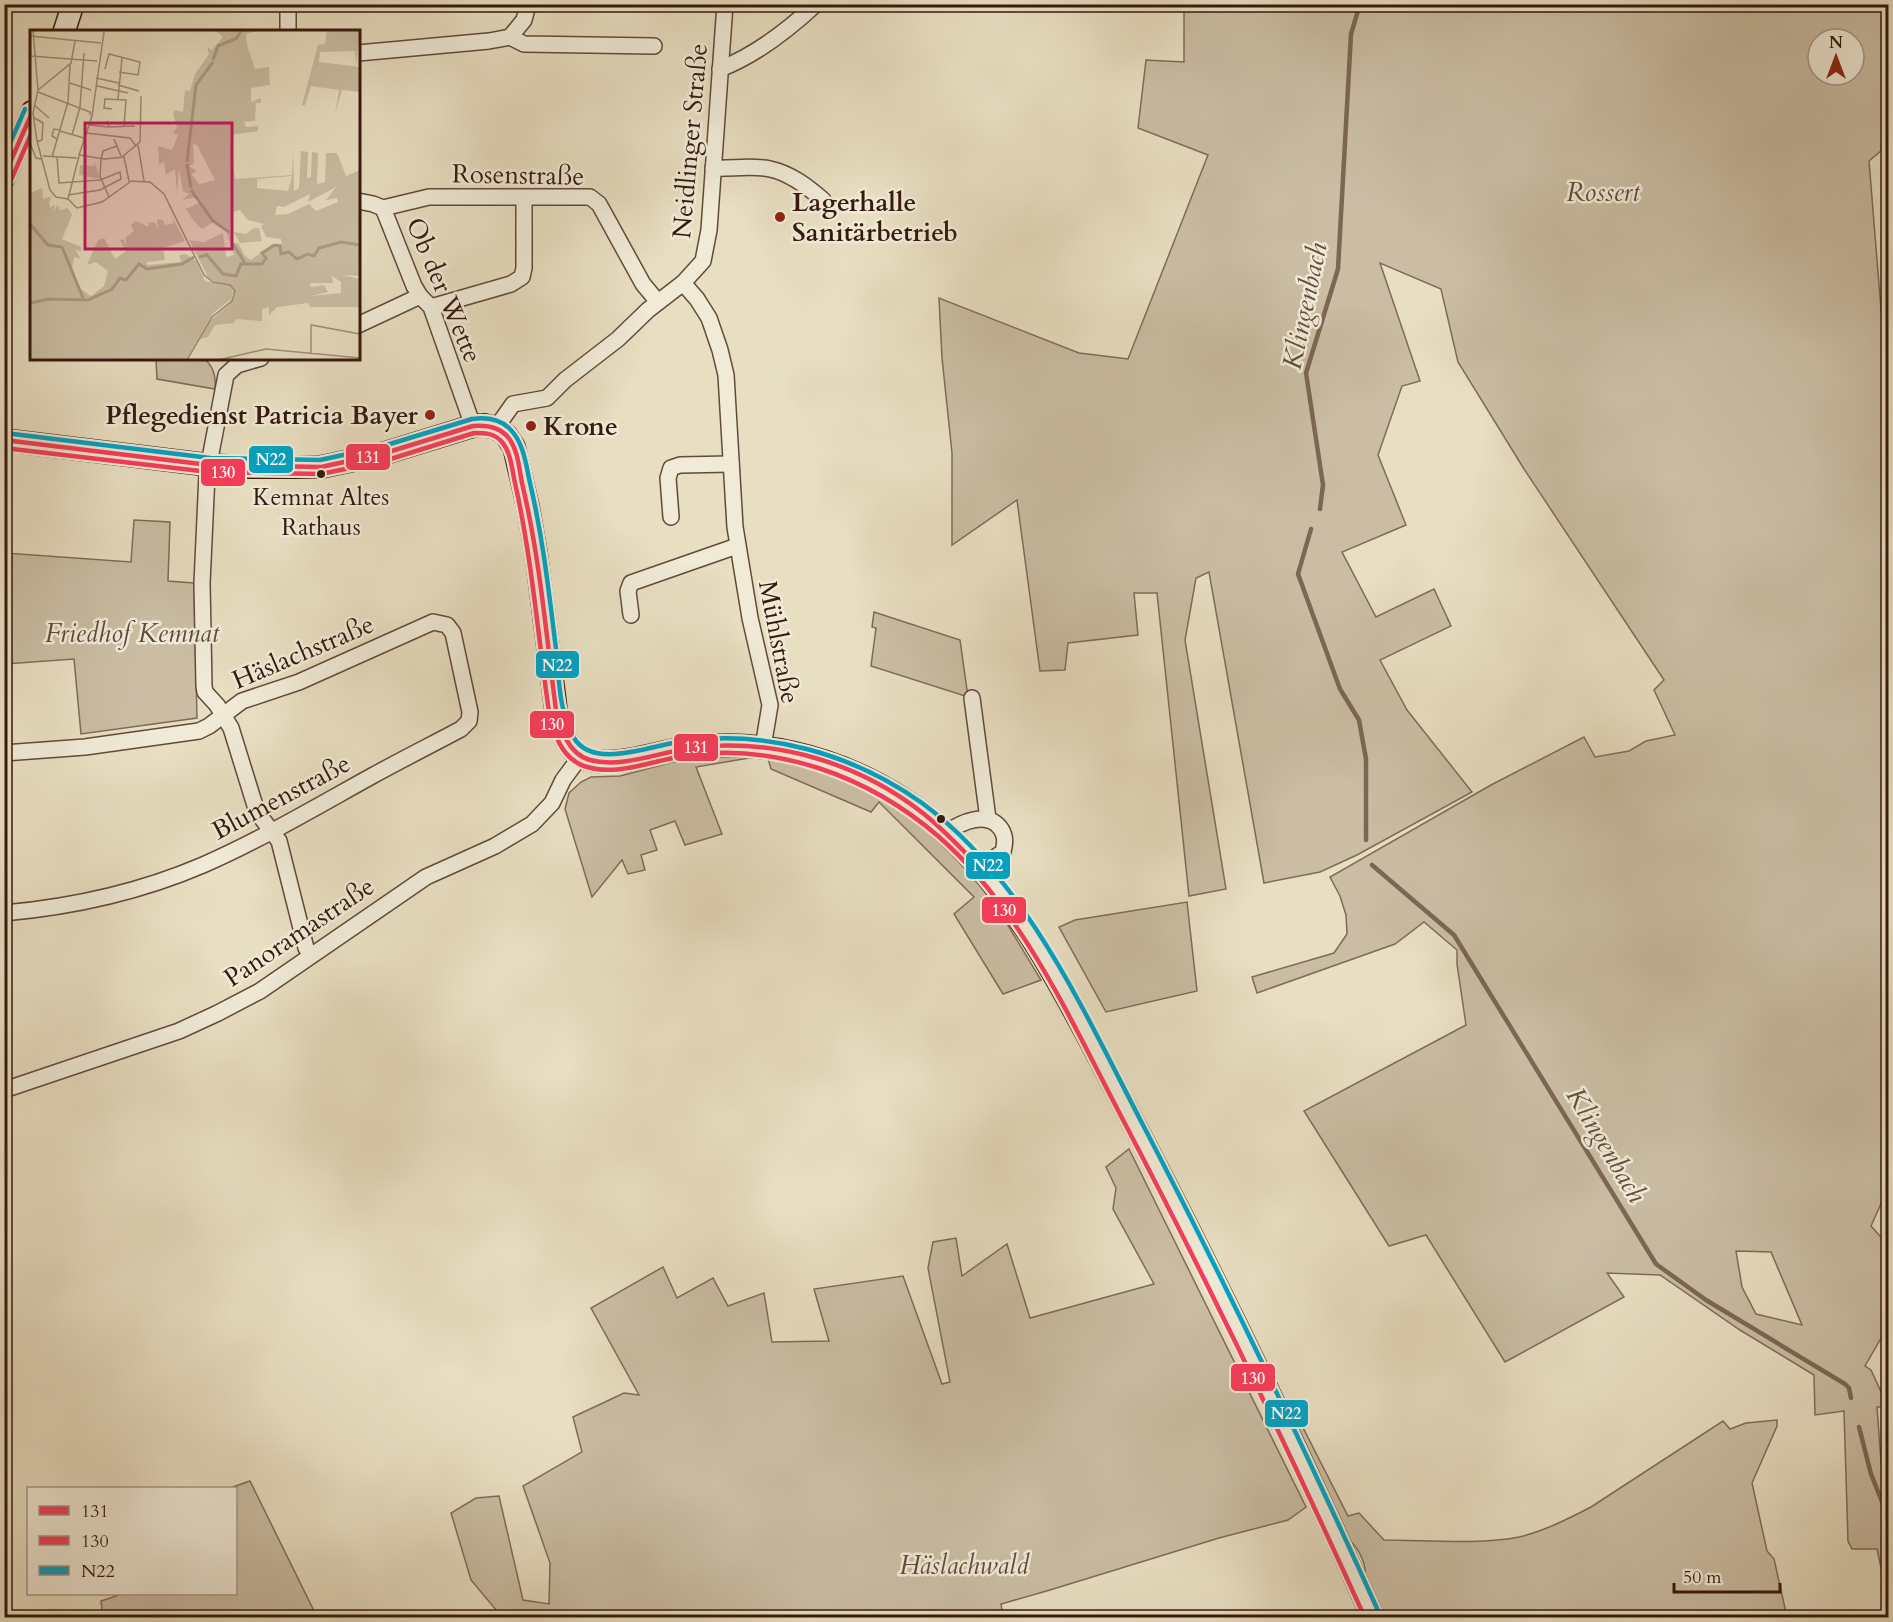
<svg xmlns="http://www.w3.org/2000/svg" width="1893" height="1622" font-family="Cardo,serif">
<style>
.green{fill:#cabda3;stroke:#806b58;stroke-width:1.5;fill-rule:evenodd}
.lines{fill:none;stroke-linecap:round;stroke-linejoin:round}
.stream{stroke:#7c6755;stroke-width:4.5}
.minor-casing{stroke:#624a3b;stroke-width:18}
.secondary-casing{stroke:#36190e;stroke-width:24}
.minor{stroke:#f0ead7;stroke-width:15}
.secondary{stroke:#f0ead7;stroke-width:21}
.bus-1-casing{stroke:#f0ead7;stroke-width:9}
.bus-2-casing{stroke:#f0ead7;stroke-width:9}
.bus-3-casing{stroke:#f0ead7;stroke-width:9}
.bus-1{stroke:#f83c5a;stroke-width:4.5}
.bus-2{stroke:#f83c5a;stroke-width:4.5}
.bus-3{stroke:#03a2c4;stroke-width:4.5}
.poi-dot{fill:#8f2418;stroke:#f0ead7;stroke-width:2}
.bus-dot{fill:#36190e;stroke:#f0ead7;stroke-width:2}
.labels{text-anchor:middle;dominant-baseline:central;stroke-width:5;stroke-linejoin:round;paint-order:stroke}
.bus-label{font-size:24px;fill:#36190e;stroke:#f0ead7}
.street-label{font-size:26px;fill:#36190e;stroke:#f0ead7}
.park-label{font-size:26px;font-style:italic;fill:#624a3b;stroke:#f0ead7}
.poi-label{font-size:26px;font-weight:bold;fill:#36190e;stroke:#f0ead7;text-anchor:start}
.water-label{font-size:27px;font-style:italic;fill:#654d3d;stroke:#f0ead7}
.inset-river{fill:none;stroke:#ab9b84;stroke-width:3}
.inset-road{fill:none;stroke:#a18f79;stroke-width:1.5}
.view{fill:#c2185b;fill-opacity:0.15;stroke:#c2185b;stroke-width:3}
.inset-edge{fill:none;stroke:#36190e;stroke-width:3}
.line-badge{stroke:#f0ead7;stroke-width:2}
.badge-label{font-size:16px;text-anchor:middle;font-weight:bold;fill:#fff}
</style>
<rect width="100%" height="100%" fill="#e8dec1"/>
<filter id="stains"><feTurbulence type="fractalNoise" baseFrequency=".00333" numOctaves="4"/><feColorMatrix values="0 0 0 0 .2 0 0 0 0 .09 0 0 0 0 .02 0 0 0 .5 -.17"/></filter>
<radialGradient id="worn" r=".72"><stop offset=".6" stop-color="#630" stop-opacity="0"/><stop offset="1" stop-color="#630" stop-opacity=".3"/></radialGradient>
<g class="green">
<path d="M 1184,5 L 1888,5 L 1888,145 L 1869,161 L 1888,396 L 1888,1188 L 1871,1226 L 1888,1245 L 1888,1326 L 1865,1366 L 1871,1370 L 1888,1407 L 1877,1407 L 1881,1462 L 1888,1492 L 1888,1600 L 1877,1549 L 1852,1549 L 1848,1541 L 1844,1411 L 1815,1415 L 1814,1375 L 1740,1330 L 1660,1275 L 1607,1273 L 1624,1297 L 1505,1362 L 1426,1235 L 1389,1246 L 1304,1111 L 1466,1025 L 1457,964 L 1457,950 L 1424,922 L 1395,944 L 1257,993 L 1252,977 L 1334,953 L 1347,934 L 1346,915 L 1340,896 L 1330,877 L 1491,785 L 1584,737 L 1595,757 L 1629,751 L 1646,741 L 1675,735 L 1654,690 L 1664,680 L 1524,469 L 1458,362 L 1441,289 L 1380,263 L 1420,381 L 1402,386 L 1378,455 L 1406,525 L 1342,552 L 1376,617 L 1434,589 L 1451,626 L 1380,660 L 1407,710 L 1472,792 L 1357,855 L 1320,872 L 1264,883 L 1209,572 L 1196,578 L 1185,640 L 1226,889 L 1189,896 L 1157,593 L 1134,593 L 1138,635 L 1068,643 L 1065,670 L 1040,671 L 1017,500 L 952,545 L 952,453 L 942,358 L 939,298 L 1079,353 L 1128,359 L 1208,155 L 1138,128 L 1146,60 L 1184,62 ZM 1818,39 L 1854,39 L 1854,75 L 1818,75 ZM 1736,1251 L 1771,1252 L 1802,1325 L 1756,1314 L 1742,1287 Z"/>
<path d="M 156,359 L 204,359 C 214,366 216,377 215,389 L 157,379 Z"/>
<path d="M 134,520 L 170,522 L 168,581 L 194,583 L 197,718 L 81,734 L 74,659 L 5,664 L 5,553 L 131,562 Z"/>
<path d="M 874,612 L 960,640 L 968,697 L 871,666 L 876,628 L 872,627 Z"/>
<path d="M 767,755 L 844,779 L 886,797 L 930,830 L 989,894 L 1041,980 L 1003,994 L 954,914 L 974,897 L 879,802 L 871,812 L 771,769 L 767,755 L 696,767 L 722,834 L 685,845 L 675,821 L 650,830 L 657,850 L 641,855 L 645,870 L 628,874 L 622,860 L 592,897 L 565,809 L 569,793 L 581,782 L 591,777 L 620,776 L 684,759 Z"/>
<path d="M 1187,902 L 1197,991 L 1106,1012 L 1059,927 L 1075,920 Z"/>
<path d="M 1129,1149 L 1306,1507 L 1288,1520 L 1219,1538 L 1050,1590 L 1001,1604 L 1003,1617 L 502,1617 L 471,1580 L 451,1513 L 476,1498 L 499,1496 L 523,1600 L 549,1604 L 550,1563 L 523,1486 L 582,1452 L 573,1417 L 624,1393 L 639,1395 L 591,1308 L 663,1267 L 677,1298 L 713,1278 L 728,1306 L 764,1293 L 772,1342 L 829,1341 L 814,1289 L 903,1276 L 942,1384 L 950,1382 L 928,1268 L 933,1242 L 956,1238 L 962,1276 L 1007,1244 L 1030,1318 L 1154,1284 L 1113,1209 L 1116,1188 L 1106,1167 Z"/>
<path d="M 1291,1404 L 1348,1516 L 1359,1513 L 1384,1540 C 1424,1540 1481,1545 1519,1537 C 1544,1531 1568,1519 1591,1507 L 1723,1421 L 1730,1429 L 1746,1423 L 1777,1420 L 1777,1426 L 1752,1483 L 1767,1551 L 1774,1559 L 1787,1617 L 1381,1617 L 1365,1577 C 1367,1566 1359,1548 1350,1541 L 1285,1408 Z"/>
<path d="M 250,1481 L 317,1617 L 103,1617 L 101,1601 L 122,1594 L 236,1594 L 236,1488 L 230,1488 Z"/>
</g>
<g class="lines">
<g class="stream">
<path d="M 1320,509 L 1323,485 L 1306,373 L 1338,269 L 1351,34 L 1360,4"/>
<path d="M 1311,529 L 1298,574 L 1340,689 L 1359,720 L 1366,759 L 1366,840"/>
<path d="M 1372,865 L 1454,935 L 1656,1264 L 1706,1300 L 1845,1384 L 1849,1388 L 1851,1398"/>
<path d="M 1859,1427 L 1871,1474 L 1888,1517"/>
</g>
<g class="minor-casing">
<g id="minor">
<path d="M 288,4 L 288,32"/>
<path d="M 510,37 L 524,44 L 654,46"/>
<path d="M 510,37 L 524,20 L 528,4"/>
<path d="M 358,53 L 489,41 L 510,37"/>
<path d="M 720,69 C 756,55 787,31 816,4"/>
<path d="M 713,168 C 731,169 752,165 770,169 C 790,173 808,187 823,200"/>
<path d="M 358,201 L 373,204 L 383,208 L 429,197 L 590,197 L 599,204 L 643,284 L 658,302"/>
<path d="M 383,208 L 414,286 L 420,296 L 431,307 L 473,426"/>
<path d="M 683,283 L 697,299 L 709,318 L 720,350 L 726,375 L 735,527 L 750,618 L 770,705 L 763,747"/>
<path d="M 431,307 L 511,284 L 522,277 L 524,268 L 524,198"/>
<path d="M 358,325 L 420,296"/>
<path d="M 261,358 L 237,365 L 226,375 L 207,474 L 202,583 L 204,686 L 205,692 L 217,705 L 231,728 L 257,812 L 279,841 L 306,948 L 311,955"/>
<path d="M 496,428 L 513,404 L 547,398 L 565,380 L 618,339 L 648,310 L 683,283 L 703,261 L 709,230 L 725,4"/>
<path d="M 671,517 L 668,478 L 671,468 L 680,465 L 731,464"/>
<path d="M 631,615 L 628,591 L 631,583 L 737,546"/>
<path d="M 972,698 L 988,819"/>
<path d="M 4,753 L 85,747 L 199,731 L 209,726 L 242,701 L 299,682 L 433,622 L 447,625 L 453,633 L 470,712 L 469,721 L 461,729 C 431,745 401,760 372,776 C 316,807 262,839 203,865 C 140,892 72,907 4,913"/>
<path d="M 946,833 C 961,822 988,810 1001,829 C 1006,837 1005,843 1003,852 L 980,868"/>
<path d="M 4,1090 L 179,1031 L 218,1013 L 260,991 L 426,877 L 495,846 L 532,824 L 552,803 L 563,780 L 580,757"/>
</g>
</g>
<g class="secondary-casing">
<g id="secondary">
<path d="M 64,32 L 73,4"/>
<path d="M 4,177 L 32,112"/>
<path d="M 4,440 L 209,465 L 249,467 L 321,467 L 382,454 L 473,426 L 484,425 L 496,428 L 506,435 L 514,447 L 528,507 L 536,553 L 556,710 C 561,728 567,753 587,759 C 616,768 656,752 686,748 C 780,735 877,769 946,833 C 1026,907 1073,1009 1123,1103 C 1212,1271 1295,1443 1373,1618"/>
</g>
</g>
<use href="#minor" class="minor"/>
<use href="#secondary" class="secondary"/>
<g class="bus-1-casing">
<g id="bus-1">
<path d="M 4,176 L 32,113"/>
<path d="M 4,440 L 209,465 L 321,467 L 382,454 L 473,426 C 485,425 498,426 507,436 C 518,448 519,468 522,483 C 540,558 546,634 556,710 C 561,729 568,754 590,760 C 623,769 665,750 698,747 C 779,739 861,764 924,814 C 944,830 962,849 980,868"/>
</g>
</g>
<g class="bus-2-casing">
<g id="bus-2">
<path d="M 11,180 L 32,132"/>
<path d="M 4,448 L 209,472 L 321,474 L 384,461 L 474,433 C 484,433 493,433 500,440 C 511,450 512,470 515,483 C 532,559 538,636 549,712 C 554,733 561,758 584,766 C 616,777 651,761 683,756 C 776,742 868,776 938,836 C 1022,909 1070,1019 1121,1116 C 1207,1280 1288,1448 1365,1618"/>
</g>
</g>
<g class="bus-3-casing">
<g id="bus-3">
<path d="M 4,157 L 25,109"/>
<path d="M 5,433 L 210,458 L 320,460 L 380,447 L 472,419 C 486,417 500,419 510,429 C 524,443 526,465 530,483 C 543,538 549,593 556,649 C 559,678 559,713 574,738 C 594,771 655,744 684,741 C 768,730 853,754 922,803 C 1026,879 1085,1014 1143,1125 C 1227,1286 1305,1449 1380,1615"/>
</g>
</g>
<use href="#bus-1" class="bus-1"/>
<use href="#bus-2" class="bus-2"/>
<use href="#bus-3" class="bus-3"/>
</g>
<g class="poi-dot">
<circle cx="780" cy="217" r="6"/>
<circle cx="430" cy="415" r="6"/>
<circle cx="531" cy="426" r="6"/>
</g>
<g class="bus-dot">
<circle cx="321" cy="474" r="5"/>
<circle cx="941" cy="819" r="5"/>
</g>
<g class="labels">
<g class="bus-label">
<text x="321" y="497">Kemnat Altes<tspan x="321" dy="30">Rathaus</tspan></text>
</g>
<g class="street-label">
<text transform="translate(690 141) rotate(-85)">Neidlinger Straße</text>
<text transform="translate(518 175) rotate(1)">Rosenstraße</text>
<text transform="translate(444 290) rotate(67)">Ob der Wette</text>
<text transform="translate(779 642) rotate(79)">Mühlstraße</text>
<text transform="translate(303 652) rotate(-23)">Häslachstraße</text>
<text transform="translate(281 797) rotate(-28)">Blumenstraße</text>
<text transform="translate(299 932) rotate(-34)">Panoramastraße</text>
</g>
<g class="park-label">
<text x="1603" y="192">Rossert</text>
<text x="132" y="633">Friedhof Kemnat</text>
<text x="964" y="1565">Häslachwald</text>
</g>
<g class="poi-label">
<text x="792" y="202">Lagerhalle<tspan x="792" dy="30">Sanitärbetrieb</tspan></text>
<text x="418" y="415" text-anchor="end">Pflegedienst Patricia Bayer</text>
<text x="543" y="426">Krone</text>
</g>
<g class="water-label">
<text transform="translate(1305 306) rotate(-78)">Klingenbach</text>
<text transform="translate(1606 1145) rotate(59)">Klingenbach</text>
</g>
</g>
<g transform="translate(30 30)">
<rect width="330" height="330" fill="#e8dec1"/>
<path d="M 185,0 L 231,0 L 216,4 L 217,15 L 225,39 L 239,37 L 240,55 L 221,58 L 221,72 L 231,68 L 231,73 L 226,73 L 225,91 L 214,92 L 216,97 L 228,96 L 228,101 L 200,105 L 205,149 L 262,145 L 263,121 L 264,161 L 269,158 L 271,121 L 278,122 L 277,148 L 281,147 L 282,122 L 288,123 L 287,154 L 295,152 L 296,123 L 307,123 L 316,146 L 330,140 L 330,246 L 313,245 L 330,249 L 330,282 L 329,277 L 280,277 L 278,273 L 247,277 L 239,285 L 239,277 L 232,279 L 232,291 L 206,289 L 204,293 L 185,295 L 178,307 L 170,309 L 180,291 L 200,274 L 204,258 L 179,249 L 159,210 L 174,212 L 193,203 L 196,227 L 204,225 L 196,200 L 184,192 L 172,199 L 163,190 L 156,179 L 169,173 L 168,167 L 152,170 L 159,164 L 153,161 L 149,138 L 147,163 L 145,139 L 136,145 L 134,132 L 129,135 L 128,116 L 142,120 L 148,105 L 143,103 L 147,97 L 143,84 L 145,80 L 153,82 L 155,60 L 160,61 L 165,44 L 179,24 L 177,17 L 182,20 L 193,7 ZM 163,114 L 167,115 L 185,150 L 169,154 L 164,148 L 162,144 L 167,141 L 159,136 L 164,134 ZM 262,146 L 258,161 L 227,158 L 227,149 ZM 306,157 L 296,170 L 307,168 L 308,172 L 286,181 L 279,174 L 258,184 L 245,185 L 247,176 L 254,177 L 280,164 L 278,172 ZM 210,180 L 218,190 L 234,194 L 231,196 L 236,207 L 251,209 L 252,214 L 242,214 L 221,230 L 215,226 L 208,213 L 204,213 L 200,199 L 203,182 ZM 302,246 L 311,252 L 311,263 L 280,266 L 298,262 L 294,255 L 281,257 L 280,253 L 303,253 ZM 297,0 L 330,0 L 326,35 L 325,21 L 290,22 L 289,32 L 330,37 L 330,62 L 312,60 L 305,84 L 309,60 L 281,56 L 275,75 L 272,75 L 288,15 L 295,14 ZM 65,133 L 70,149 L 49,145 L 50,135 L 64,136 ZM 12,158 L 13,169 L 22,166 L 19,172 L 20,178 L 25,175 L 23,182 L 28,175 L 30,180 L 38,178 L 42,185 L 32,209 L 51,217 L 51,221 L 45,220 L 51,229 L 44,227 L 42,240 L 49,258 L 61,266 L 74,256 L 78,241 L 66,232 L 57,235 L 68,210 L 74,208 L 85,229 L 96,221 L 90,210 L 93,209 L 97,217 L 95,208 L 104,201 L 101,195 L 106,191 L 119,197 L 118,193 L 125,192 L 128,200 L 127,189 L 133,190 L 135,195 L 144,193 L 141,185 L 155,211 L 133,218 L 135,230 L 117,232 L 117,235 L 151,232 L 149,225 L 156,224 L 166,231 L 175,251 L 200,256 L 205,266 L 183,283 L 156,330 L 0,330 L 0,163 ZM 224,198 L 229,198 L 232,211 L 210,213 L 204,202 L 216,204 Z" fill="#cabda3" fill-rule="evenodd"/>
<path class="inset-river" d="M 183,30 L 188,16 L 207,8 L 211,0M 157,132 L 166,55 L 183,32M 157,134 L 161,158M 161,160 L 183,191 L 199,202M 0,194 L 18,215 L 32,217 L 53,268M 203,214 L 215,233M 169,227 L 177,225 L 193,244 L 206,246 L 211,234 L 232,234 L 236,228 L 232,223 L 245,215 L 250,216 L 251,224 L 259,222 L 267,229 L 278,224 L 284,226 L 289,218 L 311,212 L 330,215M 0,273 L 19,269 L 58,270 L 82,259 L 90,248 L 96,250 L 109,234 L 117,239 L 152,234 L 164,227"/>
<path class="inset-road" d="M 3,0 L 8,60 L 3,83 L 7,111 L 20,160 L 26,167 L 38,169M 74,2 L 62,86 L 49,125 L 74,129 L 94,127 L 99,151 L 120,152 L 134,164 L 174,245 L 183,252 L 200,255 L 205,261 L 202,271 L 182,287 L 157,330M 0,6 L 71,13M 0,26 L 67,31M 75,39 L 79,24 L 110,32 L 108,45 L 89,42M 66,48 L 89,53M 40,53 L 61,60M 88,55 L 109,61M 67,56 L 98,63M 8,60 L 41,33 L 45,11M 8,62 L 60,82 L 60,85M 88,69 L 92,28M 4,75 L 19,88M 82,79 L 74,78 L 75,69 L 96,70 L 94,96M 3,87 L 13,93 L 12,110 L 7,112M 77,91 L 79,97 L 105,96M 60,95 L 78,97M 30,101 L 54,108M 56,103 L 100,108 L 106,116M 42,105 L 50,77 L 54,23M 27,109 L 22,106 L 24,99 L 30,100M 84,109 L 91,126M 0,113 L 6,128 L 11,129M 108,115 L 114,151M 13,126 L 47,128M 49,126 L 38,169 L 47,178 L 72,172 L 100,152M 93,126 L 110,112 L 111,66M 22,127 L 38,72 L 40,34M 27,127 L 29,153 L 70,150 L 90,142 L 91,149 L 70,160 L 38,165M 79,167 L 70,146 L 71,130 L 73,121 L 87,116M 281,323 L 281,295 L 330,304M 188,330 L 236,319 L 330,328"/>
<path class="view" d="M 55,93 L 202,93 L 202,219 L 55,219 Z"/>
<rect width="330" height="330" class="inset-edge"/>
</g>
<g class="line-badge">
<rect x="345" y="443" width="46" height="28" rx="6" fill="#f83c5a"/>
<rect x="248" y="445" width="46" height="29" rx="6" fill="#03a2c4"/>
<rect x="200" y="458" width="46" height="29" rx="6" fill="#f83c5a"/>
<rect x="535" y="650" width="45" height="29" rx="6" fill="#03a2c4"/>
<rect x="529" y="710" width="46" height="29" rx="6" fill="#f83c5a"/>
<rect x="673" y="733" width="46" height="29" rx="6" fill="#f83c5a"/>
<rect x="965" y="851" width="46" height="29" rx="6" fill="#03a2c4"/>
<rect x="981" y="896" width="46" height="28" rx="6" fill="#f83c5a"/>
<rect x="1230" y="1363" width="46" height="29" rx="6" fill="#f83c5a"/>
<rect x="1264" y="1399" width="45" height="29" rx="6" fill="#03a2c4"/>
</g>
<g class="badge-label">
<text x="368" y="463">131</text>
<text x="271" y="465">N22</text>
<text x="223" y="478">130</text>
<text x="557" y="671">N22</text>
<text x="552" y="730">130</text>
<text x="696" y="753">131</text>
<text x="988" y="871">N22</text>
<text x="1004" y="916">130</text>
<text x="1253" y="1384">130</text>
<text x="1286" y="1419">N22</text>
</g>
<rect width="1893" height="1622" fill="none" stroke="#e8dec1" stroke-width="24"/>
<rect x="6" y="6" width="1881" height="1610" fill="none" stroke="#36190e" stroke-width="3"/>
<rect x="12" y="12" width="1869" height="1598" fill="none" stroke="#36190e" stroke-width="1.5"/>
<rect x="27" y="1487" width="210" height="108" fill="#f0ead7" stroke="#a69687" stroke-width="1.5"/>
<rect x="39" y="1506" width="30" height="9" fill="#f83c5a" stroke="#a69687" stroke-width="1.5"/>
<text x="81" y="1517" font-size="18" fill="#36190e">131</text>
<rect x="39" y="1536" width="30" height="9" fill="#f83c5a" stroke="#a69687" stroke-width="1.5"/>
<text x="81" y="1547" font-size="18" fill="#36190e">130</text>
<rect x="39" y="1566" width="30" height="9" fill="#03a2c4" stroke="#a69687" stroke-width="1.5"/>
<text x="81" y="1577" font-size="18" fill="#36190e">N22</text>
<g transform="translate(1836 57)"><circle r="28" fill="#f0ead7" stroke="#a69687" stroke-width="1.5"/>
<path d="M0-4.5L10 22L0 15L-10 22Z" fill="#8f2418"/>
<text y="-9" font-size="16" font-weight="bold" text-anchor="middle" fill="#36190e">N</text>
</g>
<path d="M1674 1583v9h106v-9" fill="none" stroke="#36190e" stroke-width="3"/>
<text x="1683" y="1583" font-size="18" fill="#36190e" stroke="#f0ead7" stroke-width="4.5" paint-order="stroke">50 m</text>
<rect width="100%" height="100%" filter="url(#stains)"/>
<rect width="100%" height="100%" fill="url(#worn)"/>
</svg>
